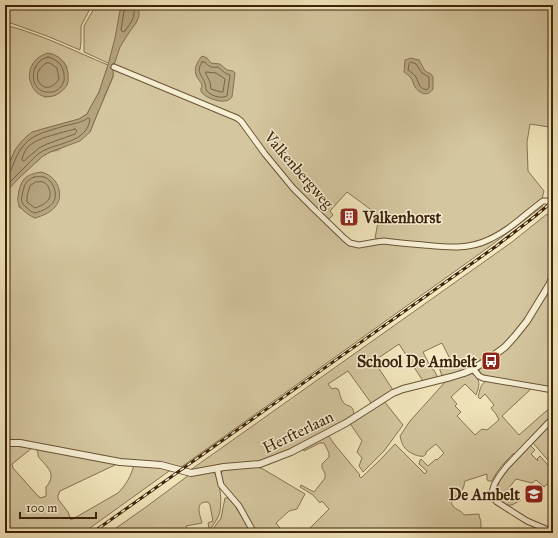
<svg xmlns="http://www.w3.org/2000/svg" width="558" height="538" font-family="'IM FELL Great Primer',serif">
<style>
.green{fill:#d4c69f;stroke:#887454;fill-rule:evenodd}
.water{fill:#b5a480;stroke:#857051}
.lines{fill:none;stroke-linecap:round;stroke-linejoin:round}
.shore{stroke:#796445;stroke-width:1}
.minor-casing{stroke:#6a5437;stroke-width:7}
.tertiary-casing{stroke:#6a5437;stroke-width:8}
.minor{stroke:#f7efd4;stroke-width:5}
.tertiary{stroke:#f7efd4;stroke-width:6}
.rail-casing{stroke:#3d230a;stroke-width:3}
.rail{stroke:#f7efd4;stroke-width:1.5;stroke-dasharray:4.5;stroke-linecap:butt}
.labels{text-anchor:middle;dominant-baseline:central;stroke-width:3;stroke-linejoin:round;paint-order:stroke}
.street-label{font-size:16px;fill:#3d230a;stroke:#f7efd4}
.poi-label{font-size:16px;font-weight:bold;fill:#3d230a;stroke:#f7efd4;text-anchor:end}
</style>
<rect width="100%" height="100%" fill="#f3e7bd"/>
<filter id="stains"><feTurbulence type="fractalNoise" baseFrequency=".005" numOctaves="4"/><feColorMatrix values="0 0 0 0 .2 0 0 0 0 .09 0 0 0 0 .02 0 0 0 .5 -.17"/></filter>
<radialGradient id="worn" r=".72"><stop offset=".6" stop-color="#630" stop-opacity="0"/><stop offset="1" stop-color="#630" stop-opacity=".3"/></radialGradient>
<g class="green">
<path d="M 5,5 L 92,5 L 81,26 L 81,41 L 80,50 L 47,36 L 5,21 Z"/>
<path d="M 96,5 L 121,5 L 120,16 L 123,5 L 553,5 L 553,147 L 550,147 L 551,129 L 549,127 L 530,124 L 527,142 L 528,171 L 544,191 L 542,199 L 533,207 L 497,234 L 479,242 L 460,245 L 448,245 L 379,240 L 375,238 L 378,222 L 381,217 L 347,192 L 330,211 L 333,215 L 327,221 L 283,174 L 235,116 L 108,63 L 84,52 L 84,26 Z"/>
<path d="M 5,25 C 41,34 74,51 108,65 L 99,92 L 87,114 L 79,119 L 39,130 L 15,150 L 5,173 ZM 51,54 C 58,57 63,60 67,67 L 56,95 L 44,97 Z"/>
<path d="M 113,68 L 236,119 L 282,176 L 349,243 L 381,243 L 445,248 L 483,244 L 541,204 L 543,206 L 489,247 L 180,468 L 166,463 L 120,460 L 5,440 L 5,193 L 18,178 L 43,156 L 50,152 L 58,150 L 90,132 L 96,117 L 113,77 ZM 25,178 L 54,208 L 48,212 L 35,218 L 19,207 C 18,196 18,187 25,178 Z"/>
<path d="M 553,213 L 553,271 L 551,276 L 523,322 L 511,338 L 494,353 L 469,368 L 444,377 L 442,376 L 439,367 L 451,361 L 442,343 L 423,352 L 431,368 L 434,370 L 438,378 L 423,381 L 399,344 L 374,361 L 393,390 L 371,403 L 348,371 L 328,384 L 332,389 L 335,388 L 338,389 C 340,393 340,398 343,402 C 347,408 353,403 354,414 L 332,428 L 288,451 L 258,462 L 189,471 L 512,242 L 547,214 L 549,217 Z"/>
<path d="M 553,282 L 553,388 L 485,376 L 482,375 L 479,370 L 481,367 L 498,356 Z"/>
<path d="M 471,373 C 481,379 480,385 476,395 L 465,384 L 451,397 L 457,404 L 455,406 L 461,412 L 457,416 L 475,435 L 482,429 L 487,430 L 499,420 L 496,414 L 491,408 L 494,405 L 485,394 L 480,399 L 478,397 C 480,391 480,383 487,381 L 532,388 L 502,416 L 519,435 L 553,405 L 553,416 L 516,455 L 514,453 C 505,462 497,470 492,481 L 489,481 L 487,480 L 487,474 L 465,481 C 464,484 464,488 462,490 C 458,495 448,500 453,506 C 456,510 461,510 464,515 L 479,514 C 479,517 481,520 481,523 C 481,528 480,530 485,533 L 305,533 L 329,509 L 322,501 L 320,503 L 313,495 L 300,487 L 301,485 L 314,492 L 325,478 L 325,473 L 322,468 L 322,464 L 329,457 L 329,453 L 324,443 L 320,443 L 304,451 L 303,449 L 328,435 L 335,445 L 360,475 L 359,476 L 361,478 L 381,459 L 395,444 L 425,474 L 427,471 L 419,464 L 420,460 L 421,459 L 428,466 L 436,459 L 437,460 L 444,453 L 436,444 L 426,452 L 426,454 C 424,456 423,457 420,456 C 416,456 408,452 405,448 C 402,445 401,440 400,436 L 410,421 L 446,381 Z"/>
<path d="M 384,401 L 403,425 L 384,451 L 363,472 L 359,466 L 362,458 L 357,452 L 362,441 L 349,422 Z"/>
<path d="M 553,421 L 553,466 L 533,443 Z"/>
<path d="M 5,445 L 32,448 L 12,464 L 13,468 L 38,496 L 41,498 L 46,496 L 46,487 C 58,473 46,467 38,456 L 38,453 L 36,448 L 117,464 L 60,491 L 58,496 L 58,499 L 68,512 L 71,520 L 118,493 C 126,485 131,476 134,465 L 172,469 L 83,533 L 5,533 Z"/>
<path d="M 530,445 L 535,450 L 531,454 L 538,461 L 537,459 L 540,456 L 553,471 L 551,481 L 544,487 L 536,480 L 532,483 L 516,479 L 508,489 L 521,500 L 512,505 L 505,505 L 497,501 L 494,492 L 498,485 L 501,476 L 506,470 Z"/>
<path d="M 257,467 L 263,469 L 305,494 L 297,509 L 289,511 L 276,523 L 280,528 L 275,533 L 256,533 L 223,487 L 221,473 L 223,470 L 226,469 Z"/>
<path d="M 213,472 C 221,479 223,508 218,517 C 215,523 211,528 207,533 L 206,533 L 204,529 L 209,528 L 208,523 L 213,521 L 210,505 L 208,502 C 194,501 200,515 202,523 L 186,526 L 187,530 L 190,530 L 191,533 L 129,533 L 128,531 L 123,532 L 123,533 L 109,533 L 146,507 L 189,475 Z"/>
<path d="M 225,498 L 228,498 L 235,506 L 252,533 L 210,533 L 221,518 Z"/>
</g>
<g class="water">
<path d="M 121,5 L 137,5 L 139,10 L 139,16 L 136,23 L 128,34 L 120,47 L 113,68 L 113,76 L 96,117 L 90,132 L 80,141 L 50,152 L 43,156 L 19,178 L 5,193 L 5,173 L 15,150 L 21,142 L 27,136 L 32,132 L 39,130 L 79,119 L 87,114 L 89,110 L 99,92 L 108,65 L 115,38 Z"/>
<path d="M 48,53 C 59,55 66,62 68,73 C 68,78 69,81 67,85 C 58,99 40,102 32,86 C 25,72 33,57 48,53 Z"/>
<path d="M 202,56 L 207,58 L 211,63 L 220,64 L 227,70 L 233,71 L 235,73 L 232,97 C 230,100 227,101 224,101 C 218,102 203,97 201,91 C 200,87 202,89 202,85 C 201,82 198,79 197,77 C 193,69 197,62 202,56 Z"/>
<path d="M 411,58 L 419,60 L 425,71 L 431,74 L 433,77 L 433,89 C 428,97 420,94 415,87 C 413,84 413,81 411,78 C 409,75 406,74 404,72 L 405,60 Z"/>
<path d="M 41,172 C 56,175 66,194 55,207 C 50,213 42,216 35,218 C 30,216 28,214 24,211 C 17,205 17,201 19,191 C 23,177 26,175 41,172 Z"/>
</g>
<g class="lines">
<g class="shore">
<path d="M 125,5 L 121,30 L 123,32 L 125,31 C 132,21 135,19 134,5"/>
<path d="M 48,57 C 58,60 62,64 64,74 C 64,78 65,80 63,83 C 61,88 56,92 51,92 C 29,95 27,62 48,57 Z"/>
<path d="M 202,62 L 205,62 C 209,67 211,68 218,67 L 225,73 L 230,75 L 227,96 C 220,99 211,96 206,90 C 206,90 206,85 205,84 C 203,75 195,73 202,62 Z"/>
<path d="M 411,62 L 416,64 L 422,73 L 429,77 L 429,87 L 427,90 C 417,87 420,84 416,77 C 414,74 411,72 408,70 L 409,64 Z"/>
<path d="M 46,63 L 50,63 L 57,68 L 59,79 C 48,97 32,82 39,70 C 41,67 44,65 46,63 Z"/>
<path d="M 206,72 L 216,73 L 225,79 L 223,92 L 221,92 L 211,89 L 210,82 L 206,74 Z"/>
<path d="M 75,129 L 77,131 L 75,134 L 47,144 L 39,148 L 24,161 L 22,160 C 24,144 39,139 53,135 C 60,133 67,131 75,129 Z"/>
<path d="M 5,174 L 8,174 L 10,172 C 13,166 15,158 19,152 C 29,134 46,132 64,126 C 72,124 81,123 88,118 L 90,119 C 87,143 58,142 41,152 C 35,156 30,162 25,167 C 18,174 12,180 5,187"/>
<path d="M 34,177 C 37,177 41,176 44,177 C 53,180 58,193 54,201 C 50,208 42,211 35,213 C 32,212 30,211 27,208 C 20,202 21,200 23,191 C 25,183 26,181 34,177 Z"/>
<path d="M 36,182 C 38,182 41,181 43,182 C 49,184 52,194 49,199 C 46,204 40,206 35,208 L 27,202 L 27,196 L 30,186 Z"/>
</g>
<g class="minor-casing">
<g id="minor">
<path d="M 114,67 L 237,118 L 241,121 L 265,154 L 293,188 L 313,208 L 344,238 L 350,243 L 359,245 L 376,242 L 384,241 C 398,243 411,244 424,245 C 445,247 468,250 488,240 C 509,231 525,214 543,201 L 547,201 L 553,207"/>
<path d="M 473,369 L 479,376 L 483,378 L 553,390"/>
<path d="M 553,418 L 507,466 C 500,475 485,492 497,502 L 527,521 L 553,532"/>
<path d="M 217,468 L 221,485 L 239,506 L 254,533"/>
</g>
</g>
<g class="tertiary-casing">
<path id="tertiary" d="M 5,443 L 20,443 L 120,462 L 161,465 L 191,473 L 224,467 L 260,464 L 291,452 L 346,423 L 393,393 L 403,389 L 451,377 L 464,373 L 473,369 L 489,359 L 505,347 L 515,336 L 527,321 L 549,285 L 553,276"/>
</g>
<use href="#minor" class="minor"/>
<use href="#tertiary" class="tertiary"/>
<g class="rail-casing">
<path id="rail" d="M 92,533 L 495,247 L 534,217 L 553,201"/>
</g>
<use href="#rail" class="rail"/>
</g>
<defs>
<g id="building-square" transform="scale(1)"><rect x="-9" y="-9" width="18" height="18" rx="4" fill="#8f2418" stroke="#f7efd4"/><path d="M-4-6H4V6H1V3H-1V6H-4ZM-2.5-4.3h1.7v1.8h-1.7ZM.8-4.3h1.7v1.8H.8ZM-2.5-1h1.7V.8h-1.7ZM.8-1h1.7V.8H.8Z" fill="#fff"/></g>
<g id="bus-square" transform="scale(1)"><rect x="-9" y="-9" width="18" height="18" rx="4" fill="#8f2418" stroke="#f7efd4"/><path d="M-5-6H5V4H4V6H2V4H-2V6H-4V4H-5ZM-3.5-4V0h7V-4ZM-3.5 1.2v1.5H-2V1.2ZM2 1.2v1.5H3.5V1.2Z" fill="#fff"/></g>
<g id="school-square" transform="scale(1)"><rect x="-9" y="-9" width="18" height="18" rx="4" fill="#8f2418" stroke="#f7efd4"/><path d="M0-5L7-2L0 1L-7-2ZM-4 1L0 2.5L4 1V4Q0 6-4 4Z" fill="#fff"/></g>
</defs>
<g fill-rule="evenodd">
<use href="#building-square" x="349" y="217"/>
<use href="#bus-square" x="491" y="361"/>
<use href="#school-square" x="534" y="494"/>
</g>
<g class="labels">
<g class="street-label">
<text transform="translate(299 170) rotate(49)">Valkenbergweg</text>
<text transform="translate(298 432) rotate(-26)">Herfterlaan</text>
</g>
<g class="poi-label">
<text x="363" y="217" text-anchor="start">Valkenhorst</text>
<text x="477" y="361">School De Ambelt</text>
<text x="520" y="494">De Ambelt</text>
</g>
</g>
<rect width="558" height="538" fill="none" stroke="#f3e7bd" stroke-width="20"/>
<rect x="6" y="6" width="546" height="526" fill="none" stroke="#3d230a" stroke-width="2"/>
<rect x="10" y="10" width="538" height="518" fill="none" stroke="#3d230a"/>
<path d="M20 512v6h76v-6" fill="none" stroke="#3d230a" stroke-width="2"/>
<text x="26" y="512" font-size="12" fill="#3d230a" stroke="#f7efd4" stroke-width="3" paint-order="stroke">100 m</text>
<rect width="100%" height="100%" filter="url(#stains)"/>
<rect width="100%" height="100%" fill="url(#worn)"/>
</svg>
